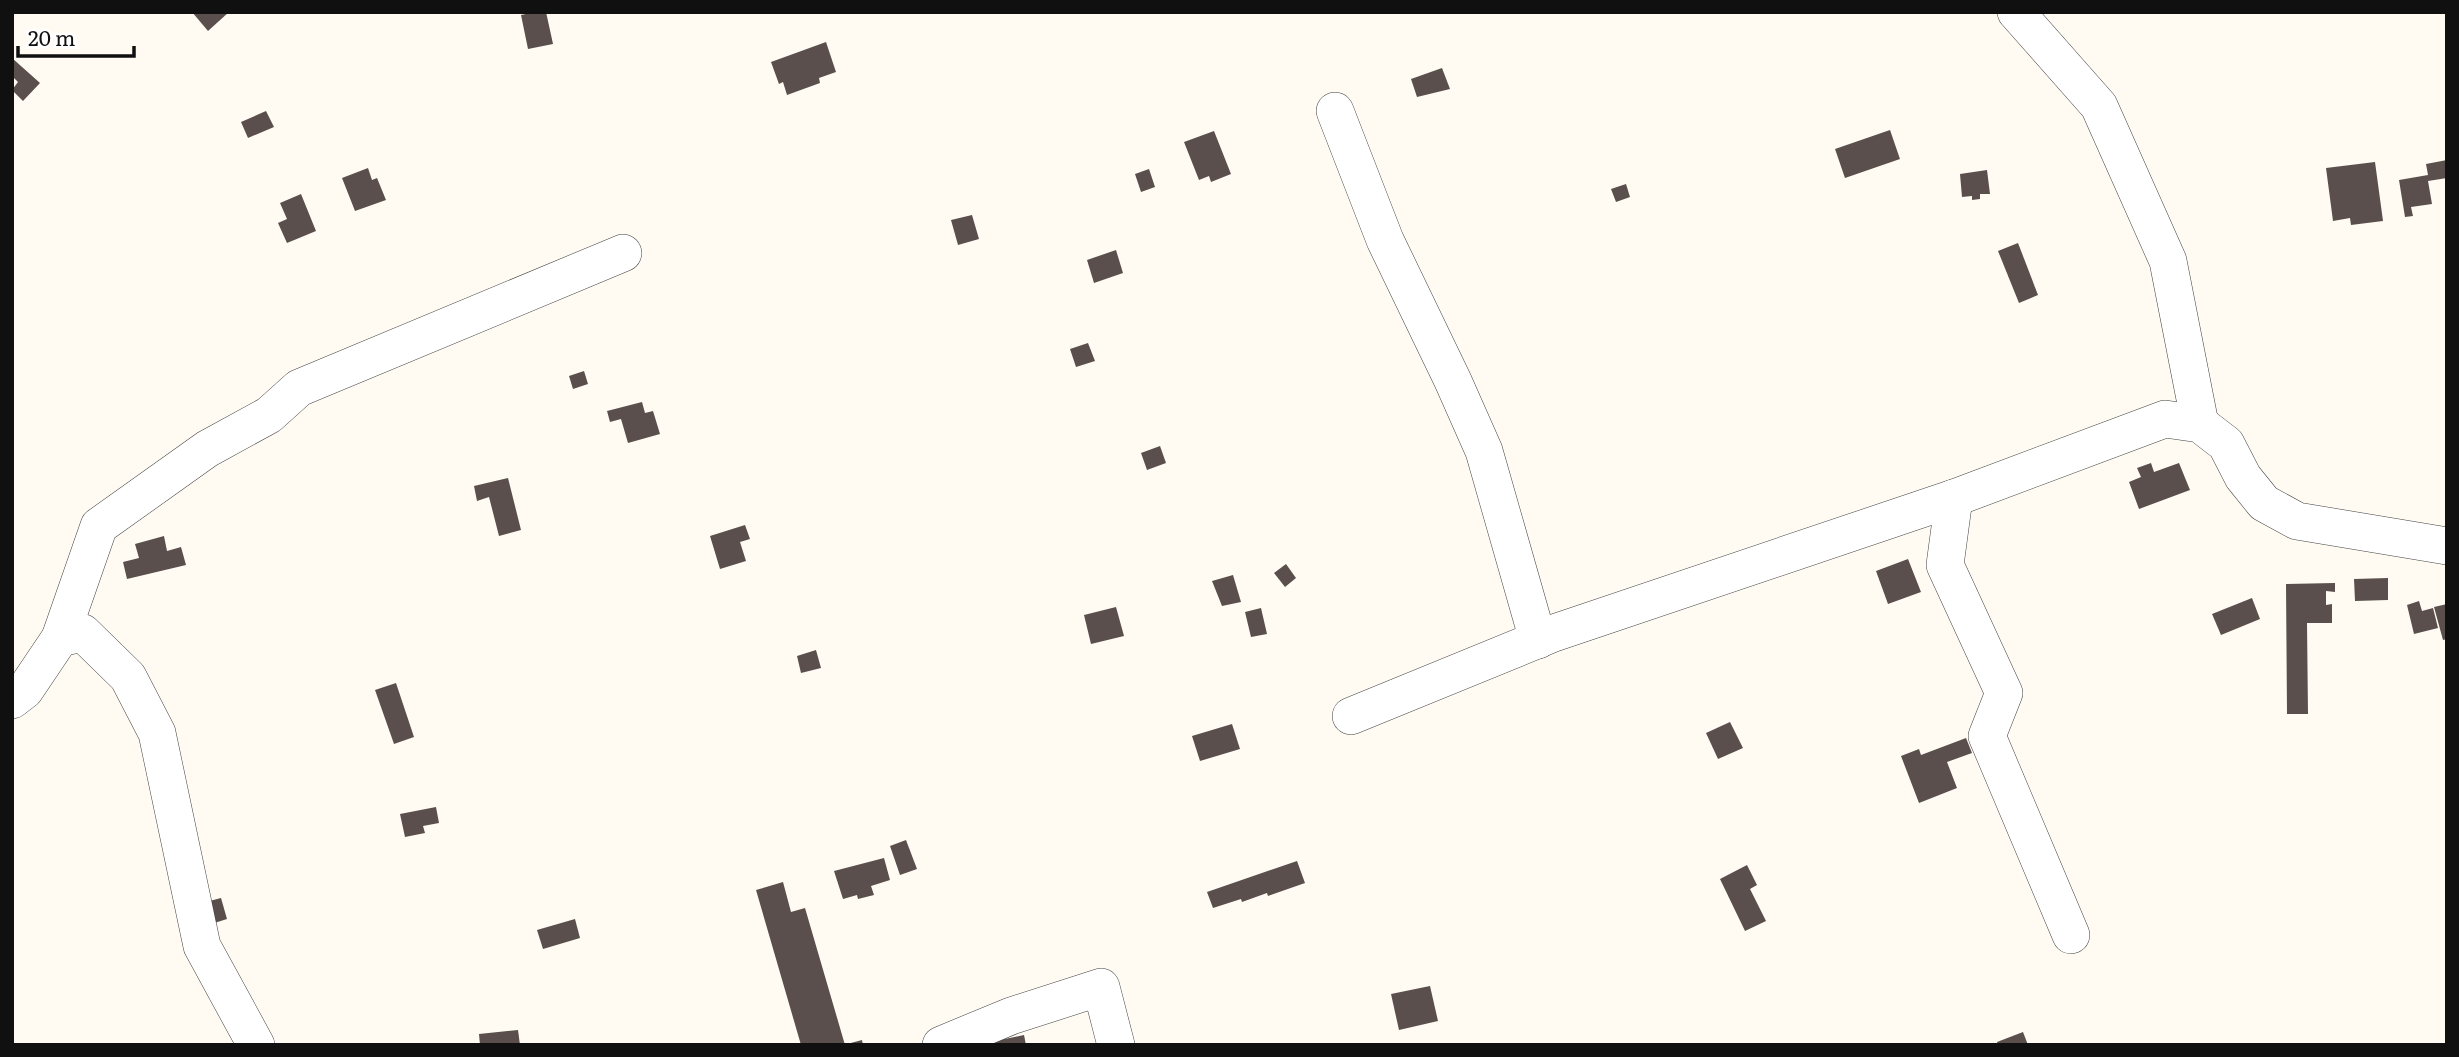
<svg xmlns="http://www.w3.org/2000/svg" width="2459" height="1057" font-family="Literata,serif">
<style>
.building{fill:#5a4f4c}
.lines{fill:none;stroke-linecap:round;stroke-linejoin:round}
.street-casing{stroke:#434343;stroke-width:38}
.street{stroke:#fff;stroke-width:37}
</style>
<rect width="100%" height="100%" fill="#fffbf3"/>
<g class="building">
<path d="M 192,12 L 229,12 L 208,31 Z"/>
<path d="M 535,12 L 546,12 L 553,44 L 528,49 L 521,15 Z"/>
<path d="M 826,42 L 836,72 L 819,78 L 820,83 L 787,95 L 783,82 L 779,84 L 771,62 Z"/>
<path d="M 12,58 L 40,83 L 23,101 L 12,90 L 18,82 L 12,76 Z"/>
<path d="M 1442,68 L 1450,89 L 1417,97 L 1411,79 Z"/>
<path d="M 266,111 L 274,127 L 248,138 L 241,122 Z"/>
<path d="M 1890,130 L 1900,159 L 1845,178 L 1835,149 Z"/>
<path d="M 1214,131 L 1231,174 L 1211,182 L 1209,176 L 1199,180 L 1184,142 Z"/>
<path d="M 2447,160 L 2447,178 L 2428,181 L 2432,204 L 2411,207 L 2413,216 L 2405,217 L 2399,180 L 2428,175 L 2426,164 Z"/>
<path d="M 2375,162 L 2383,221 L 2351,225 L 2350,218 L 2333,221 L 2326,168 Z"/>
<path d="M 368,168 L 372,180 L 377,178 L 386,200 L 355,211 L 342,178 Z"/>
<path d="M 1149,169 L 1155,187 L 1141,192 L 1135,174 Z"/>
<path d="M 1987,170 L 1990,194 L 1980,194 L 1980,199 L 1972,200 L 1972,196 L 1962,197 L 1960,174 Z"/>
<path d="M 1626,184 L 1630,197 L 1616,202 L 1611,189 Z"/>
<path d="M 301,194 L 316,231 L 287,243 L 278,223 L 287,219 L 280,203 Z"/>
<path d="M 972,215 L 979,239 L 958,245 L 951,220 Z"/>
<path d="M 2018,243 L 2038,295 L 2019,303 L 1998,251 Z"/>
<path d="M 1116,250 L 1123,273 L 1094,283 L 1087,260 Z"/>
<path d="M 1088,343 L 1095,361 L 1076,367 L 1070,349 Z"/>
<path d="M 584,371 L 588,384 L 573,389 L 569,376 Z"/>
<path d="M 642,402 L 645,413 L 653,411 L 660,434 L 628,443 L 621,419 L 610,422 L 607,411 Z"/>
<path d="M 1160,446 L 1166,463 L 1147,470 L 1141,453 Z"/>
<path d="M 2151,463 L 2154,472 L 2179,463 L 2190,490 L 2139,509 L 2129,482 L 2141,477 L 2137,468 Z"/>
<path d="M 508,478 L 521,530 L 499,536 L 489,497 L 477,501 L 474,486 Z"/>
<path d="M 745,525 L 750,539 L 740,542 L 746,561 L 720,569 L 710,536 Z"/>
<path d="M 164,536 L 167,551 L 181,547 L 186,565 L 127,579 L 123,562 L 139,558 L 135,544 Z"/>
<path d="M 1908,559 L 1921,592 L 1888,604 L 1876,571 Z"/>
<path d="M 1286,564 L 1296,578 L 1285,587 L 1274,573 Z"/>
<path d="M 1233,575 L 1241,602 L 1222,606 L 1212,581 Z"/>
<path d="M 2388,578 L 2388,600 L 2355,601 L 2354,579 Z"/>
<path d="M 2335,583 L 2335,592 L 2326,591 L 2326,605 L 2332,604 L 2332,623 L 2307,623 L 2308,714 L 2287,714 L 2286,584 Z"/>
<path d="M 2252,598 L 2260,619 L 2221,635 L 2212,614 Z"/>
<path d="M 2419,601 L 2422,611 L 2433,608 L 2438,628 L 2414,634 L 2407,605 Z"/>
<path d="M 2447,604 L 2447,639 L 2443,640 L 2434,607 Z"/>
<path d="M 1116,607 L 1124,636 L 1091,644 L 1084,615 Z"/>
<path d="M 1261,608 L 1267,634 L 1251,637 L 1245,612 Z"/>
<path d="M 816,650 L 821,668 L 801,673 L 797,656 Z"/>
<path d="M 396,683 L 414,737 L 394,744 L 375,690 Z"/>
<path d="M 1730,722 L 1743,748 L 1718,759 L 1706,733 Z"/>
<path d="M 1232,724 L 1240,749 L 1200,761 L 1192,736 Z"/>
<path d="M 1966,738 L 1972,753 L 1947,762 L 1957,788 L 1919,803 L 1901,756 L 1919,749 L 1921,755 Z"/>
<path d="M 436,807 L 439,823 L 423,826 L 425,833 L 405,837 L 400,814 Z"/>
<path d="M 906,840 L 917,869 L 900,875 L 890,846 Z"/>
<path d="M 884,858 L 890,880 L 871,886 L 874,895 L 858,899 L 857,895 L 843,899 L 834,871 Z"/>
<path d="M 1297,861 L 1305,883 L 1268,896 L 1267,893 L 1242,902 L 1241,899 L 1213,908 L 1207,892 Z"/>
<path d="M 1747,865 L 1757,885 L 1750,889 L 1766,921 L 1745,931 L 1720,879 Z"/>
<path d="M 783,882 L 791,912 L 805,908 L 845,1045 L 801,1045 L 756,890 Z"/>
<path d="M 221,898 L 227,919 L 208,925 L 202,903 Z"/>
<path d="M 575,919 L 580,938 L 543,949 L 537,930 Z"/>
<path d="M 1430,986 L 1438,1021 L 1399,1030 L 1391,994 Z"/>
<path d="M 518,1030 L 520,1045 L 480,1045 L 479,1034 Z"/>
<path d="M 2023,1032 L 2028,1045 L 1998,1045 L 1997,1042 Z"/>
<path d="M 1024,1035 L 1026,1045 L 982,1045 L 981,1044 Z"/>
<path d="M 862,1040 L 863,1045 L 847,1045 L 847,1044 Z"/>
</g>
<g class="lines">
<g class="street-casing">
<g id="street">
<path d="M 2016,12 L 2099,106 L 2168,261 L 2200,424"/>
<path d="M 1335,111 L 1385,240 L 1453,381 L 1484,451 L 1538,640"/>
<path d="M 1954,498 L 1945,565 L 2004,693 L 1987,736 L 2071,935"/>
<path d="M 60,638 L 99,526 L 207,449 L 269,415 L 299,388 L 623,253"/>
<path d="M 12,700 L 25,690 L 60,638 L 83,633 L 128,677 L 157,733 L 202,946 L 256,1045"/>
<path d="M 1351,716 L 1554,633 L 1954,498 L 2165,419 L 2200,424 L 2226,444 L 2243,477 L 2264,503 L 2297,521 L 2447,546"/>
<path d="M 941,1045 L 1011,1016 L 1101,987 L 1116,1045"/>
</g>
</g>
<use href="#street" class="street"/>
</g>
<rect width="2459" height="1057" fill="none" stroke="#101010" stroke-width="28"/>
<path d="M18 46v10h116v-10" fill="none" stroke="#101010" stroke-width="3.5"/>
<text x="28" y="46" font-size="21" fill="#101010" stroke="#ffffff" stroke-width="5" paint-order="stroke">20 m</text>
</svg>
